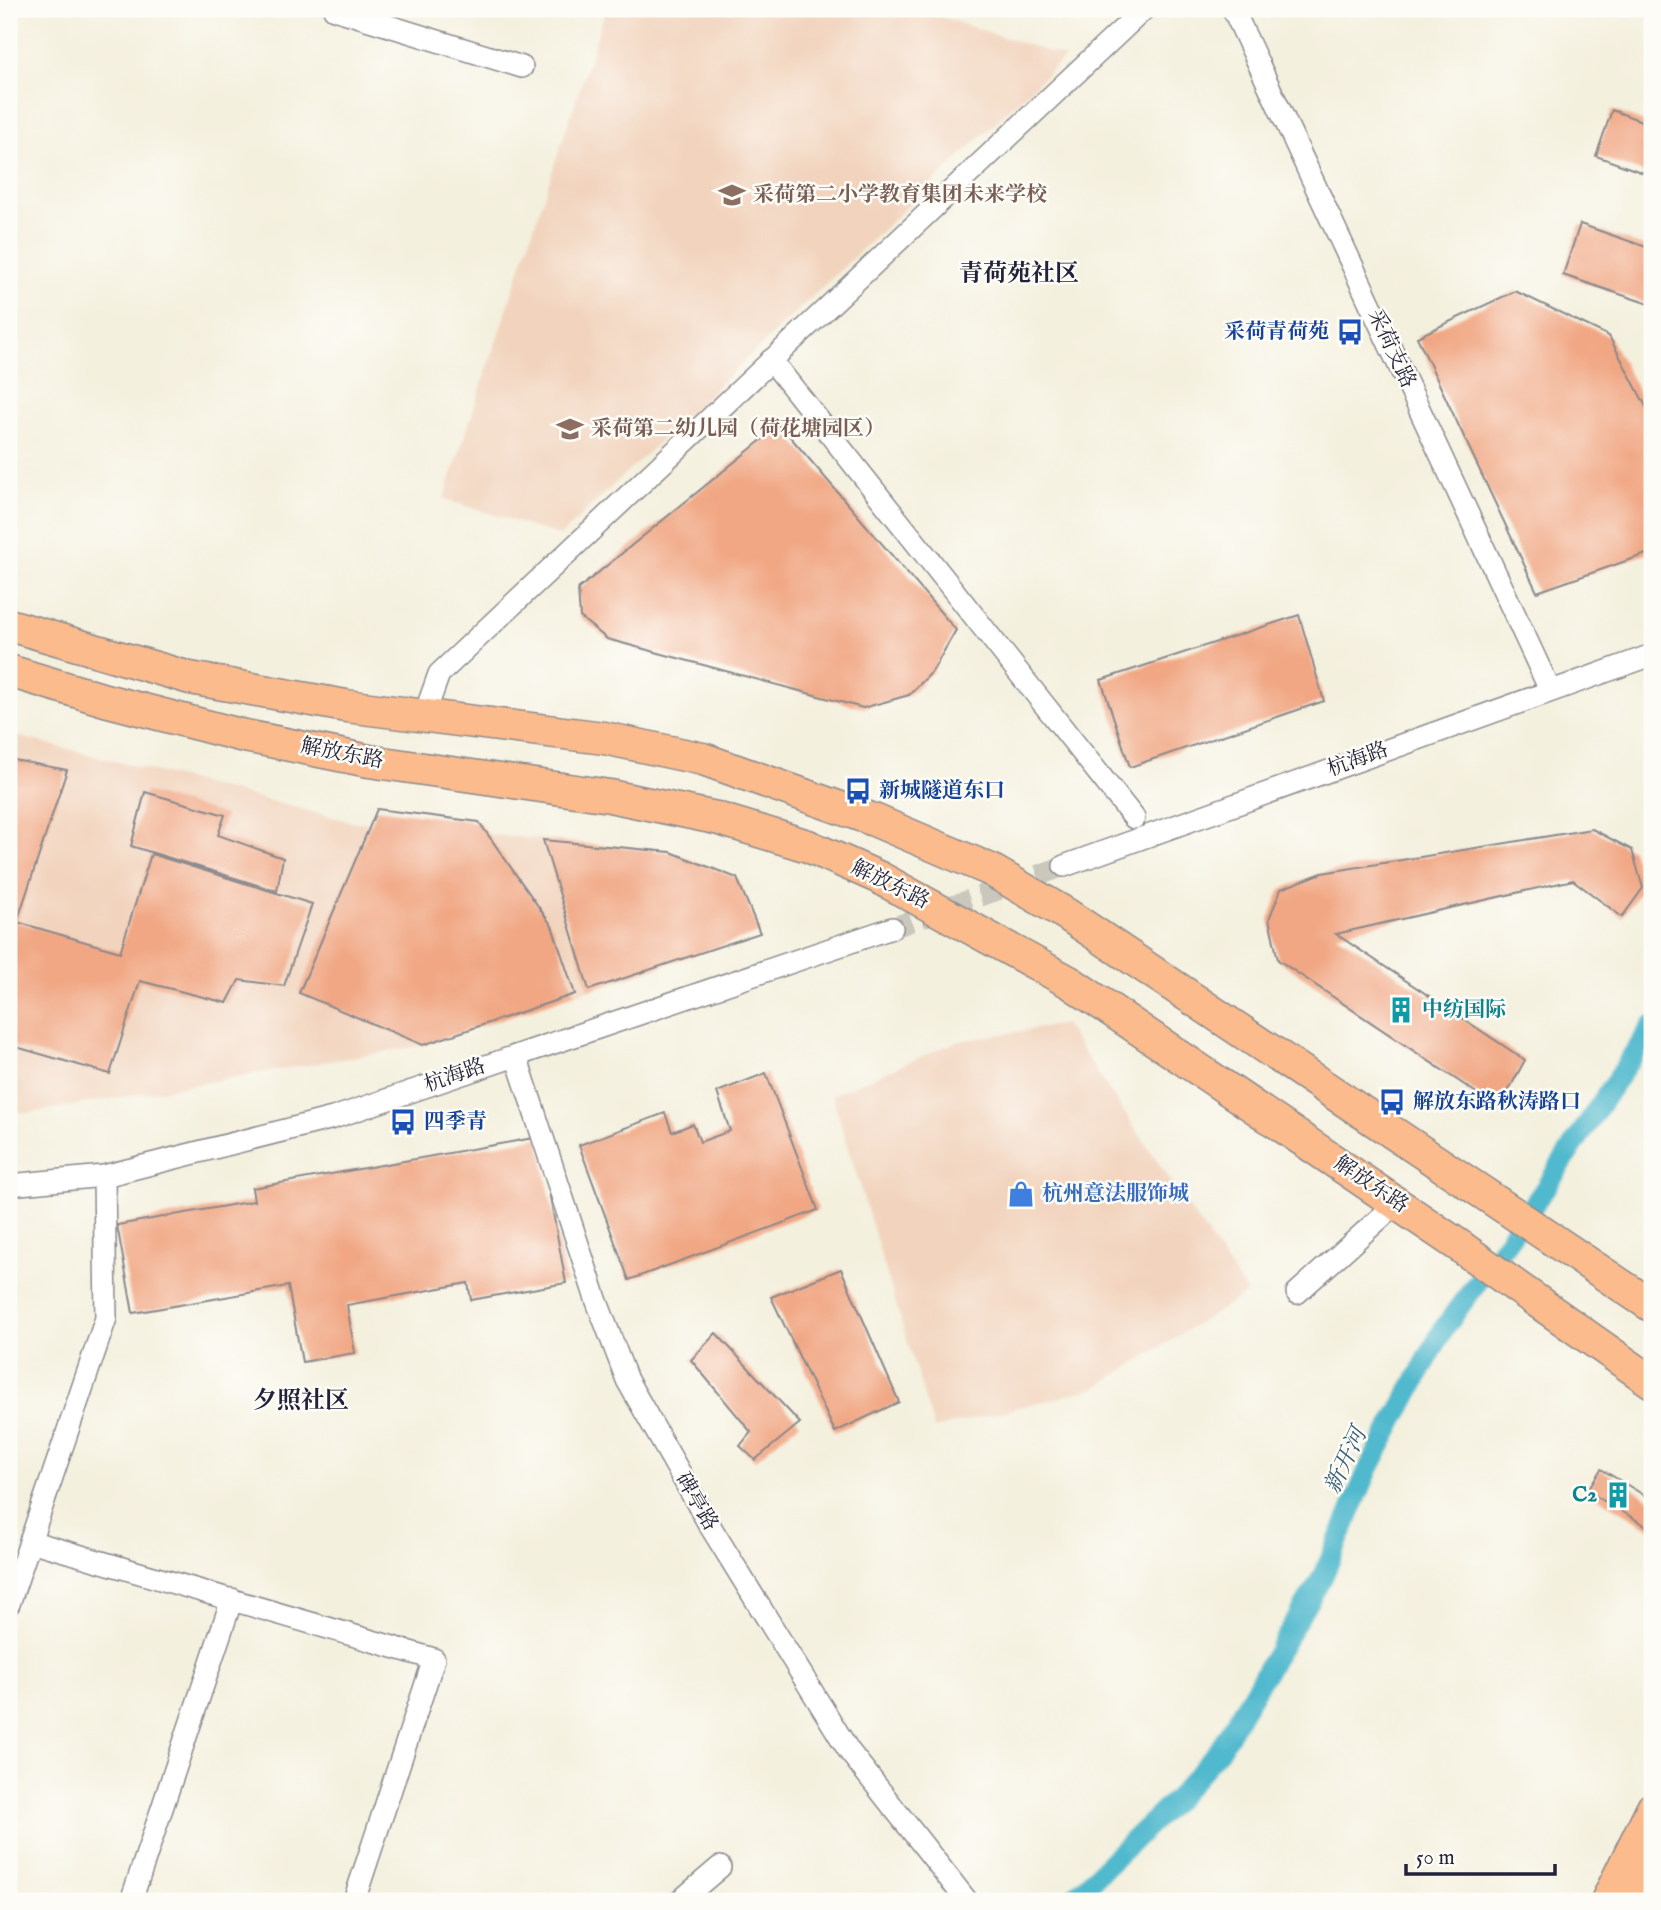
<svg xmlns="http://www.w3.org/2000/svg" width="1661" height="1910" font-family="'IM FELL English','Noto Serif SC',serif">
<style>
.built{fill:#f2d4be}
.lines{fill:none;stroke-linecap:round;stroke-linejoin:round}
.canal{stroke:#51b9ce;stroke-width:21}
.building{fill:#f1a784}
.street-tunnel{stroke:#cac7bd;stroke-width:21;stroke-dasharray:21 10;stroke-linecap:butt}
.street-casing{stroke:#8b898c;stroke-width:24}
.primary-casing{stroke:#8b898c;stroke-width:35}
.highway-casing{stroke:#8b898c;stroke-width:40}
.street{stroke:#fff;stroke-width:21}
.primary{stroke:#fbbb8c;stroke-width:32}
.highway{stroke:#fbbb8c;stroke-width:37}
.primary-bridge-casing{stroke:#8b898c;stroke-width:35;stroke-linecap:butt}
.primary-bridge{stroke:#fbbb8c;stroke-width:32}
.labels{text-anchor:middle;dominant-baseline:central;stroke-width:5;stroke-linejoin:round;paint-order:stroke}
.education-label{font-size:21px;font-weight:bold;fill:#785e54;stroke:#fdfcf7;text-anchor:start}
.transit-label{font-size:21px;font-weight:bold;fill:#164399;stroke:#fdfcf7;text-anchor:start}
.street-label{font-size:21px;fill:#22223b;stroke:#fdfcf7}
.culture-label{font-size:21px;font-weight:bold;fill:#0d838f;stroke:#fdfcf7;text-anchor:start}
.shop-label{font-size:21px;font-weight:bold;fill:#366cbe;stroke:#fdfcf7;text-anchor:start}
.water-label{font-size:23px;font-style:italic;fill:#355e76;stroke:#fdfcf7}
.quarter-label{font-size:24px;font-weight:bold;fill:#22223b;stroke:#fdfcf7}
</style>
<rect width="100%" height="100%" fill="#fdfcf7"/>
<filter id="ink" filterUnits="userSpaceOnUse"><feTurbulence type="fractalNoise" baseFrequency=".0143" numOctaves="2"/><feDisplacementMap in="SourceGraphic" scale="14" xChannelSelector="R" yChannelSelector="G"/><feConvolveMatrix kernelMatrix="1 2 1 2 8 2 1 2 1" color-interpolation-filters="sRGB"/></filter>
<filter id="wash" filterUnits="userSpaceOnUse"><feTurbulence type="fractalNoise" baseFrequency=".00686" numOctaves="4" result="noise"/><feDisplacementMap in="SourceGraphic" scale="28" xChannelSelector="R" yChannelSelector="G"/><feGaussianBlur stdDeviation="1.57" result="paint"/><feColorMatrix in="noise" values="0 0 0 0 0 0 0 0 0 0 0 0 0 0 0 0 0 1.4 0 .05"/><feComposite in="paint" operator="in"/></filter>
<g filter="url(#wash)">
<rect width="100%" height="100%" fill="#f4f0de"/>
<g class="built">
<path d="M 606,9 L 917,9 L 1065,57 L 560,536 L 444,499 Z"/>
<path d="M 9,734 L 348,821 L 671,852 L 737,878 L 760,933 L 423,1045 L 30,1113 L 9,1111 Z"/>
<path d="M 1064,1024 L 1247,1293 L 1095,1388 L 934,1429 L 832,1095 L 956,1042 Z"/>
</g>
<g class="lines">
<path class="canal" d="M 1070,1901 L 1179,1796 L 1219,1750 L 1323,1576 L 1369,1468 L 1444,1328 L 1542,1193 L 1652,1026"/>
</g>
<g id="blocks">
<g class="building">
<path d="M 1612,110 L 1652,125 L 1652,176 L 1596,156 Z"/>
<path d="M 1580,224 L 1652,249 L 1652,305 L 1563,275 Z"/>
<path d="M 1515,291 L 1609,336 L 1652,418 L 1652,552 L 1537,592 L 1417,337 Z"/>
<path d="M 780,425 L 956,630 L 932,672 L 909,695 L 863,708 L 607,639 L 580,617 L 578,589 Z"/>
<path d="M 1299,615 L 1324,701 L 1130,767 L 1101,680 Z"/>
<path d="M 9,759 L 67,770 L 17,922 L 120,952 L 151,854 L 312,904 L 284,986 L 239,980 L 227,1003 L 140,981 L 110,1074 L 9,1045 L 9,953 L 14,934 L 9,946 Z"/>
<path d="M 145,792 L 225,815 L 218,835 L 283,858 L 277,891 L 131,846 Z"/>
<path d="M 377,809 L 479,822 L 552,926 L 575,994 L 423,1045 L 299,993 Z"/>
<path d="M 1592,829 L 1632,850 L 1643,888 L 1622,917 L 1573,880 L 1336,934 L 1525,1060 L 1499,1108 L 1278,960 L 1269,919 L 1281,889 L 1322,873 Z"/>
<path d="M 543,840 L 671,852 L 737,878 L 760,933 L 589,990 Z"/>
<path d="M 766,1073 L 818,1210 L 629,1280 L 579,1145 L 665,1113 L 672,1132 L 693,1124 L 700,1142 L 730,1131 L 717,1092 Z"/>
<path d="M 539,1137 L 566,1283 L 471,1300 L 468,1283 L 347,1305 L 355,1353 L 302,1362 L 288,1286 L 133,1313 L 117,1225 L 254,1201 L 252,1188 Z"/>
<path d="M 841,1269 L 899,1402 L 835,1432 L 771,1297 Z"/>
<path d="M 716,1333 L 800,1423 L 755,1460 L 740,1446 L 751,1432 L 691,1360 Z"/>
<path d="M 1601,1469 L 1652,1500 L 1652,1529 L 1587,1491 Z"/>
</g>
</g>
</g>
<g filter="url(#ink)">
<use href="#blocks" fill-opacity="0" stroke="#8b898c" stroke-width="2"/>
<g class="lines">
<path class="street-tunnel" d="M 892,928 L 1064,866"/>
<g class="street-casing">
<g id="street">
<path d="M 334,9 L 522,67"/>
<path d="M 1233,9 L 1550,690"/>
<path d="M 771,360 L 1134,818"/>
<path d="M 424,716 L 439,674 L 1144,9"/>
<path d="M 1064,866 L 1652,655"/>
<path d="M 516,1056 L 596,1299 L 627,1380 L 710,1526 L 849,1751 L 967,1901"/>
<path d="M 9,1185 L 104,1176 L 333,1118 L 892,928"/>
<path d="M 1297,1293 L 1398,1202"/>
<path d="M 30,1541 L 434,1659 L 354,1901"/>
<path d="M 9,1604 L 106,1318 L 104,1176"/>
<path d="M 131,1901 L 232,1599"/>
<path d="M 680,1901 L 720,1867"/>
</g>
</g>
<g class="primary-casing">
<g id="primary">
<path d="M 9,625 L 190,678 L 346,706 L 604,738 L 703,759 L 874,820 L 991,870 L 1066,914 L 1652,1306"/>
<path d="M 9,671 L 105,700 L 240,735 L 369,761 L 610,796 L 716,818 L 808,846 L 880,878 L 1071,983 L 1461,1247"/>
<path d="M 1510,1282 L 1652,1382"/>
<path d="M 1607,1901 L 1652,1809"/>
</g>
</g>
<g class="highway-casing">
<path id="highway" d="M 1641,1901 L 1652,1877"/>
</g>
<use href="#street" class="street"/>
<use href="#primary" class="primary"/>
<use href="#highway" class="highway"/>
<g class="primary-bridge-casing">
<path id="primary-bridge" d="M 1461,1247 L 1510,1282"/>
</g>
<use href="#primary-bridge" class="primary-bridge"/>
</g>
</g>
<defs>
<g id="school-bare" transform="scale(2.1)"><path d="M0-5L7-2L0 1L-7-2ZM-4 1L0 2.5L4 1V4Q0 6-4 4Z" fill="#8d6e63" stroke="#fdfcf7" stroke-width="2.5" paint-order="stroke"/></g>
<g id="bus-bare" transform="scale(2.1)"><path d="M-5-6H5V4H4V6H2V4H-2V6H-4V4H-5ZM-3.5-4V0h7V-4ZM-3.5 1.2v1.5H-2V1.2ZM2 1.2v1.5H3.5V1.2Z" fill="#1a4fb4" stroke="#fdfcf7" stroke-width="2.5" paint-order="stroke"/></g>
<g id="building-bare" transform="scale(2.1)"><path d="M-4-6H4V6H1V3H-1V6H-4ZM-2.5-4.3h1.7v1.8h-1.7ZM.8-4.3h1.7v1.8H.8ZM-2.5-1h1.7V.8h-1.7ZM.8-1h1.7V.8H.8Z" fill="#0f9aa8" stroke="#fdfcf7" stroke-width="2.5" paint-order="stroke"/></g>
<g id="shop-bare" transform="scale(2.1)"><path d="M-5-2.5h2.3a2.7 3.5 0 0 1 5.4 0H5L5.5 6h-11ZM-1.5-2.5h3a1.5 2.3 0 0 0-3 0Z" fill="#3f7fe0" stroke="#fdfcf7" stroke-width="2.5" paint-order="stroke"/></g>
</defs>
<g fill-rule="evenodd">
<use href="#school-bare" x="732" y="195"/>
<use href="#bus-bare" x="1350" y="332"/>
<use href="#school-bare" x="570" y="429"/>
<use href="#bus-bare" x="858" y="791"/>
<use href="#building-bare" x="1401" y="1010"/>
<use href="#bus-bare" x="1392" y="1102"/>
<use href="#bus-bare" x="403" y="1122"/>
<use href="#shop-bare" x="1021" y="1194"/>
<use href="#building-bare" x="1618" y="1495"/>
</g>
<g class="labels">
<g class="education-label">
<text x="753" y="195">采荷第二小学教育集团未来学校</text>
<text x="591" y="429">采荷第二幼儿园（荷花塘园区）</text>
</g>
<g class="transit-label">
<text x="1329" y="332" text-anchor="end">采荷青荷苑</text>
<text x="879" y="791">新城隧道东口</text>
<text x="1413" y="1102">解放东路秋涛路口</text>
<text x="424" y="1122">四季青</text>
</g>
<g class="street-label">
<text transform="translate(1391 349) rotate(65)">采荷支路</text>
<text transform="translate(342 754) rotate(11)">解放东路</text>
<text transform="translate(1358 760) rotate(-20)">杭海路</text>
<text transform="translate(890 885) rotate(26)">解放东路</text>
<text transform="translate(455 1076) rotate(-19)">杭海路</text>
<text transform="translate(1371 1185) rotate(34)">解放东路</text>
<text transform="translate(696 1502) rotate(60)">碑亭路</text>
</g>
<g class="culture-label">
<text x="1422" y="1010">中纺国际</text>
<text x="1597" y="1495" text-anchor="end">C2</text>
</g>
<g class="shop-label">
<text x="1042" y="1194">杭州意法服饰城</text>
</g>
<g class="water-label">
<text transform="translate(1346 1461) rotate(-65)">新开河</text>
</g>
<g class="quarter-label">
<text x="1019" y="274">青荷苑社区</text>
<text x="301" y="1401">夕照社区</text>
</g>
</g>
<rect width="1661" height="1910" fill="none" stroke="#fdfcf7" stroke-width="35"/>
<path d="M1406 1864v10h149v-10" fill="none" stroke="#22223b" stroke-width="3.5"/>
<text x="1416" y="1864" font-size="21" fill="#22223b" stroke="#fdfcf7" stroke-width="5" paint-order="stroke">50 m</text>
</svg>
